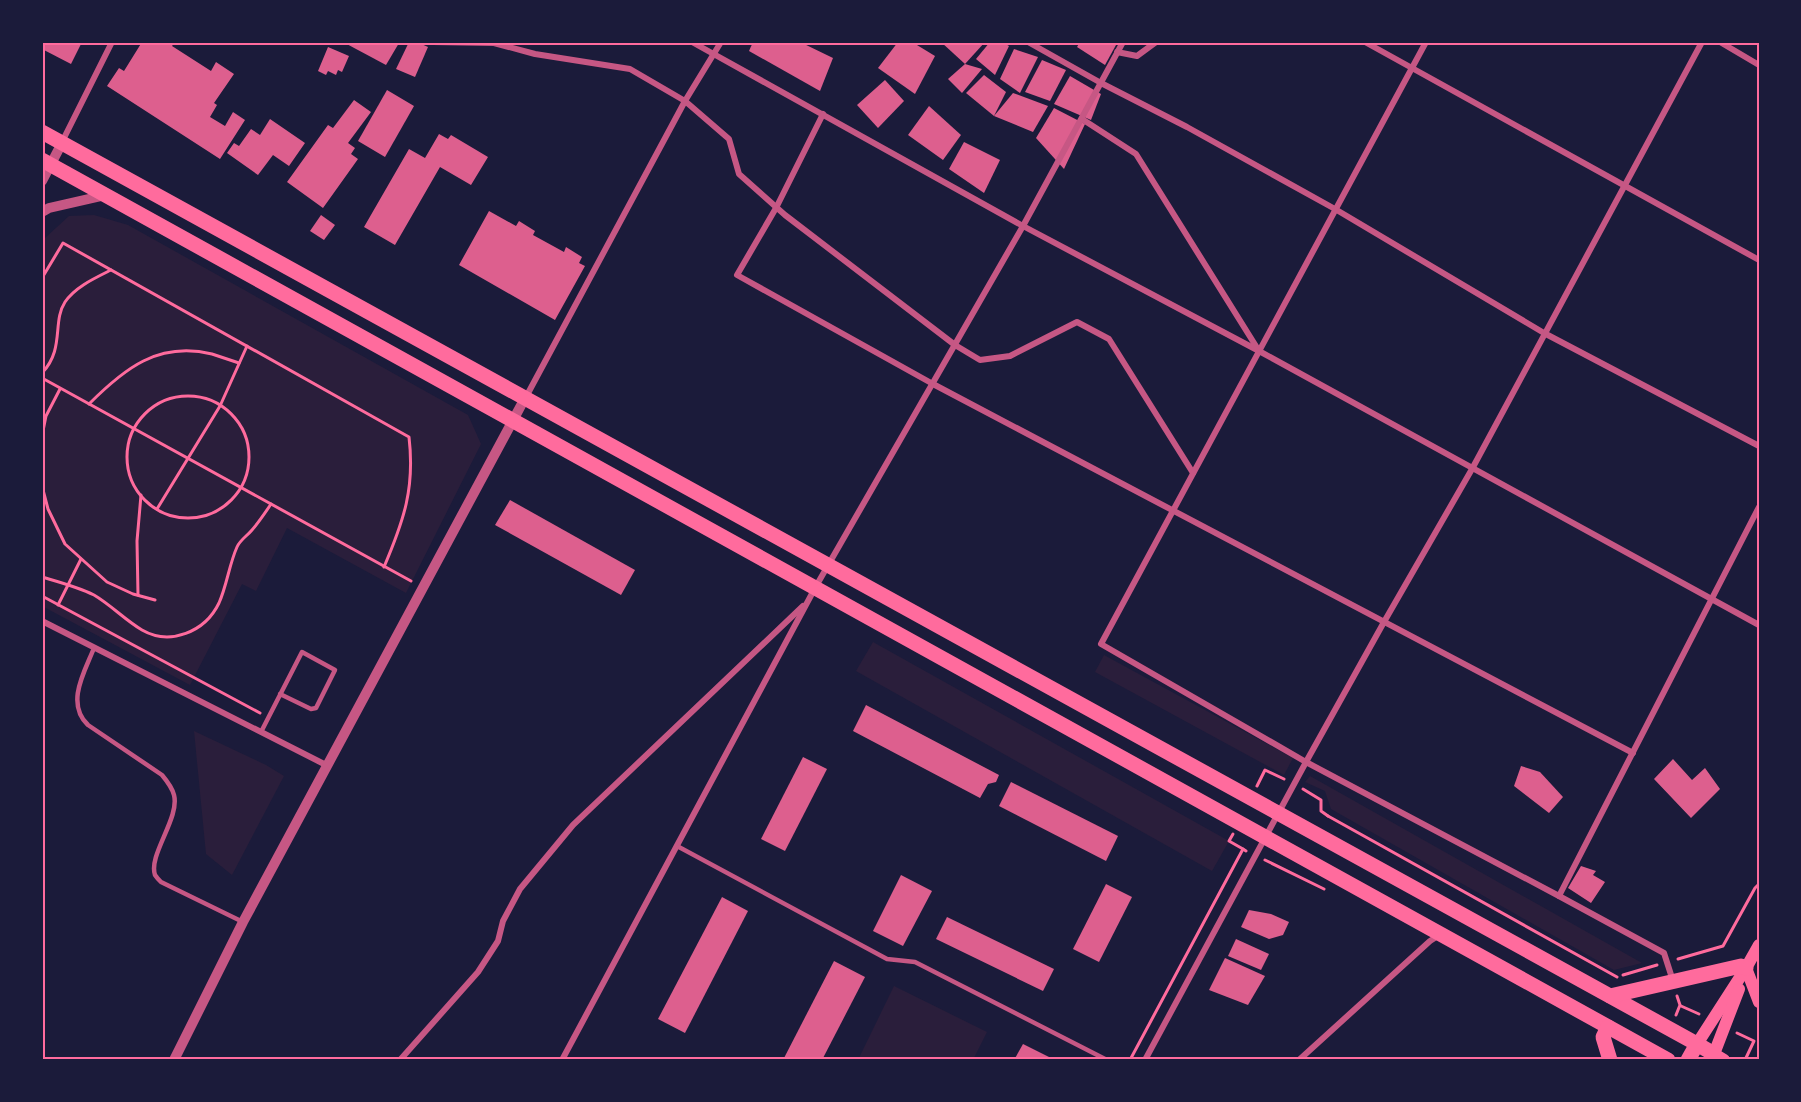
<svg xmlns="http://www.w3.org/2000/svg" width="1801" height="1102" font-family="Jost,sans-serif">
<style>
.green{fill:#2a1e3b}
.building{fill:#dd5f8e}
.lines{fill:none;stroke-linecap:round;stroke-linejoin:round}
.path{stroke:#ff6b9d;stroke-width:3}
.service{stroke:#c65784;stroke-width:4.5}
.minor{stroke:#c65784;stroke-width:6}
.tertiary{stroke:#c65784;stroke-width:10}
.secondary{stroke:#ff6b9d;stroke-width:12}
.primary{stroke:#ff6b9d;stroke-width:15}
.neatline{fill:none;stroke:#ff6b9d;stroke-width:2}
</style>
<rect width="100%" height="100%" fill="#1b1b3a"/>
<g class="green">
<path d="M 94,215 L 128,225 L 468,415 L 481,444 L 406,593 L 287,528 L 256,591 L 242,584 L 190,685 L 42,606 L 42,242 L 45,238 L 69,216 Z"/>
<path d="M 873,642 L 1229,841 L 1212,871 L 856,671 Z"/>
<path d="M 1104,655 L 1293,758 L 1284,775 L 1095,672 Z"/>
<path d="M 194,731 L 266,765 L 284,776 L 232,875 L 206,854 Z"/>
<path d="M 1310,776 L 1642,963 L 1614,970 L 1331,809 L 1325,791 L 1305,782 Z"/>
<path d="M 894,986 L 987,1032 L 973,1060 L 858,1060 Z"/>
</g>
<g class="building">
<path d="M 42,42 L 82,42 L 71,64 L 42,49 Z"/>
<path d="M 142,42 L 175,42 L 172,46 L 211,71 L 216,62 L 234,74 L 214,103 L 217,105 L 210,117 L 225,126 L 233,112 L 245,120 L 220,159 L 107,86 L 119,68 L 124,71 Z"/>
<path d="M 343,42 L 397,42 L 399,43 L 386,65 Z"/>
<path d="M 409,42 L 417,42 L 428,47 L 415,77 L 396,69 Z"/>
<path d="M 753,42 L 800,42 L 833,58 L 820,91 L 749,51 Z"/>
<path d="M 898,42 L 912,42 L 935,56 L 915,94 L 878,68 Z"/>
<path d="M 941,42 L 985,42 L 965,64 Z"/>
<path d="M 990,42 L 1002,42 L 1009,46 L 995,75 L 976,59 Z"/>
<path d="M 1080,42 L 1116,42 L 1116,45 L 1105,65 L 1077,47 Z"/>
<path d="M 328,47 L 349,56 L 342,72 L 338,70 L 336,75 L 328,71 L 326,75 L 318,71 Z"/>
<path d="M 1014,49 L 1038,57 L 1020,93 L 1000,79 Z"/>
<path d="M 1042,60 L 1066,70 L 1050,101 L 1025,92 Z"/>
<path d="M 965,64 L 982,69 L 962,93 L 948,79 Z"/>
<path d="M 984,75 L 1006,92 L 994,116 L 966,93 Z"/>
<path d="M 1070,76 L 1101,94 L 1091,120 L 1054,104 Z"/>
<path d="M 885,80 L 904,101 L 878,128 L 857,105 Z"/>
<path d="M 387,90 L 414,106 L 385,157 L 358,141 Z"/>
<path d="M 1013,93 L 1048,106 L 1033,132 L 994,116 Z"/>
<path d="M 354,100 L 371,112 L 348,143 L 355,148 L 351,154 L 358,159 L 323,208 L 287,182 L 328,125 L 333,128 Z"/>
<path d="M 929,106 L 961,135 L 943,160 L 908,135 Z"/>
<path d="M 1054,108 L 1085,124 L 1064,169 L 1036,138 Z"/>
<path d="M 270,119 L 305,143 L 289,166 L 273,155 L 258,175 L 227,153 L 234,143 L 239,146 L 251,129 L 260,135 Z"/>
<path d="M 439,134 L 448,139 L 451,135 L 488,157 L 471,185 L 440,167 L 395,245 L 364,227 L 409,149 L 425,158 Z"/>
<path d="M 964,142 L 1000,160 L 984,193 L 949,169 Z"/>
<path d="M 489,211 L 516,226 L 519,221 L 535,231 L 533,235 L 564,252 L 566,247 L 582,257 L 579,263 L 585,266 L 555,320 L 459,265 Z"/>
<path d="M 321,215 L 335,225 L 324,240 L 310,231 Z"/>
<path d="M 510,500 L 635,570 L 621,595 L 495,525 Z"/>
<path d="M 866,705 L 999,775 L 996,782 L 988,784 L 980,798 L 853,731 Z"/>
<path d="M 803,757 L 827,769 L 785,851 L 761,839 Z"/>
<path d="M 1673,759 L 1692,780 L 1705,768 L 1720,789 L 1691,818 L 1654,779 Z"/>
<path d="M 1521,766 L 1540,772 L 1563,797 L 1549,813 L 1514,786 Z"/>
<path d="M 1011,782 L 1118,836 L 1106,861 L 999,806 Z"/>
<path d="M 1581,866 L 1596,871 L 1593,875 L 1605,882 L 1591,903 L 1568,888 Z"/>
<path d="M 901,875 L 932,891 L 903,946 L 873,931 Z"/>
<path d="M 1106,884 L 1132,897 L 1099,962 L 1073,949 Z"/>
<path d="M 722,897 L 748,911 L 685,1033 L 658,1019 Z"/>
<path d="M 1249,910 L 1271,914 L 1289,922 L 1283,935 L 1269,939 L 1241,927 Z"/>
<path d="M 947,917 L 1054,969 L 1043,991 L 936,939 Z"/>
<path d="M 1236,939 L 1269,954 L 1261,970 L 1228,956 Z"/>
<path d="M 1225,958 L 1265,976 L 1248,1005 L 1209,990 Z"/>
<path d="M 834,961 L 865,977 L 822,1060 L 783,1060 Z"/>
<path d="M 1023,1044 L 1051,1058 L 1050,1060 L 1014,1060 Z"/>
</g>
<g class="lines">
<g class="path">
<path d="M 42,278 L 63,243 L 409,437 C 415,488 404,520 384,567"/>
<path d="M 42,373 C 65,349 52,322 65,302 C 75,287 95,278 111,270"/>
<path d="M 42,378 L 411,581"/>
<circle cx="188" cy="457" r="61"/>
<path d="M 89,404 C 124,369 158,341 212,354 C 221,357 230,360 239,363"/>
<path d="M 42,436 L 46,416 L 60,389"/>
<path d="M 42,486 L 48,509 L 65,544 L 107,582 L 133,594 L 155,600"/>
<path d="M 157,509 L 220,406 L 247,346"/>
<path d="M 42,577 C 59,582 78,587 94,595 C 111,605 125,620 142,630 C 170,646 205,632 219,603 C 227,585 229,565 237,547 C 240,540 247,536 252,530 C 259,522 265,513 271,504"/>
<path d="M 138,595 L 137,541 L 141,495"/>
<path d="M 42,596 L 260,713"/>
<path d="M 58,605 L 81,559"/>
<path d="M 1257,786 L 1265,770 L 1284,779"/>
<path d="M 1303,789 L 1321,800 L 1321,811 L 1328,816"/>
<path d="M 1328,816 L 1617,977"/>
<path d="M 1233,834 L 1229,841 L 1243,849"/>
<path d="M 1265,860 L 1324,889"/>
<path d="M 1678,959 L 1723,946 L 1755,888 L 1759,884"/>
<path d="M 1623,975 L 1657,965"/>
<path d="M 1681,1006 L 1699,1014"/>
<path d="M 1676,1015 L 1680,1005 L 1677,996"/>
<path d="M 1737,1033 L 1754,1041 L 1745,1060"/>
<path d="M 1130,1060 L 1243,849 L 1246,851"/>
</g>
<g class="service">
<path d="M 94,648 C 85,671 65,703 88,725 L 162,775 C 167,781 172,787 174,795 C 180,818 148,855 155,875 C 157,878 159,880 161,882 L 243,922"/>
<path d="M 261,732 L 302,652 L 335,670 L 316,708 L 311,709 L 280,694"/>
<path d="M 677,846 L 887,959 L 915,962 L 1107,1060"/>
</g>
<g class="minor">
<path d="M 433,42 L 494,43 L 535,54 L 630,69 L 685,101 L 729,139 L 739,174 L 785,215 L 955,345 L 980,360 L 1010,356 L 1077,322 L 1109,339 L 1193,473"/>
<path d="M 692,42 L 1023,226 L 1259,351 L 1759,625"/>
<path d="M 1028,42 L 1101,83 L 1187,127 L 1335,209 L 1544,333 L 1759,446"/>
<path d="M 1365,42 L 1759,260"/>
<path d="M 1426,42 L 1101,644 L 1306,762 L 1559,896 L 1664,953 L 1673,981"/>
<path d="M 1720,42 L 1759,65"/>
<path d="M 1117,52 L 1137,56 L 1156,42"/>
<path d="M 823,114 L 776,208 L 737,275 L 933,384 L 1633,753"/>
<path d="M 1082,119 L 1136,154 L 1259,351"/>
<path d="M 62,142 L 112,42"/>
<path d="M 526,397 L 685,101 L 721,42"/>
<path d="M 42,621 L 328,766"/>
<path d="M 1559,896 L 1759,507"/>
<path d="M 400,1060 L 478,972 L 498,941 L 503,921 L 520,889 L 573,825 L 803,606"/>
<path d="M 562,1060 L 815,588 L 1023,226 L 1123,42"/>
<path d="M 1145,1060 L 1306,762 L 1384,622 L 1472,469 L 1702,42"/>
<path d="M 1299,1060 L 1430,941 L 1441,934"/>
</g>
<g class="tertiary">
<path d="M 42,181 L 62,143"/>
<path d="M 42,212 L 49,208 L 106,195"/>
<path d="M 174,1060 L 243,922 L 525,398"/>
</g>
<g class="secondary">
<path d="M 1746,968 L 1759,1002"/>
<path d="M 1697,1044 L 1746,968 L 1759,945"/>
<path d="M 1724,1060 L 1714,1054 L 1739,989"/>
</g>
<g class="primary">
<path d="M 42,132 L 1697,1044 L 1714,1054 L 1711,1060"/>
<path d="M 42,160 L 1668,1060"/>
<path d="M 1610,996 L 1741,966 L 1746,968"/>
<path d="M 1608,1027 L 1603,1037 L 1610,1060"/>
<path d="M 1688,1060 L 1697,1044"/>
</g>
</g>
<rect width="1801" height="1102" fill="none" stroke="#1b1b3a" stroke-width="87"/>
<rect x="44" y="44" width="1714" height="1014" class="neatline"/>
</svg>
